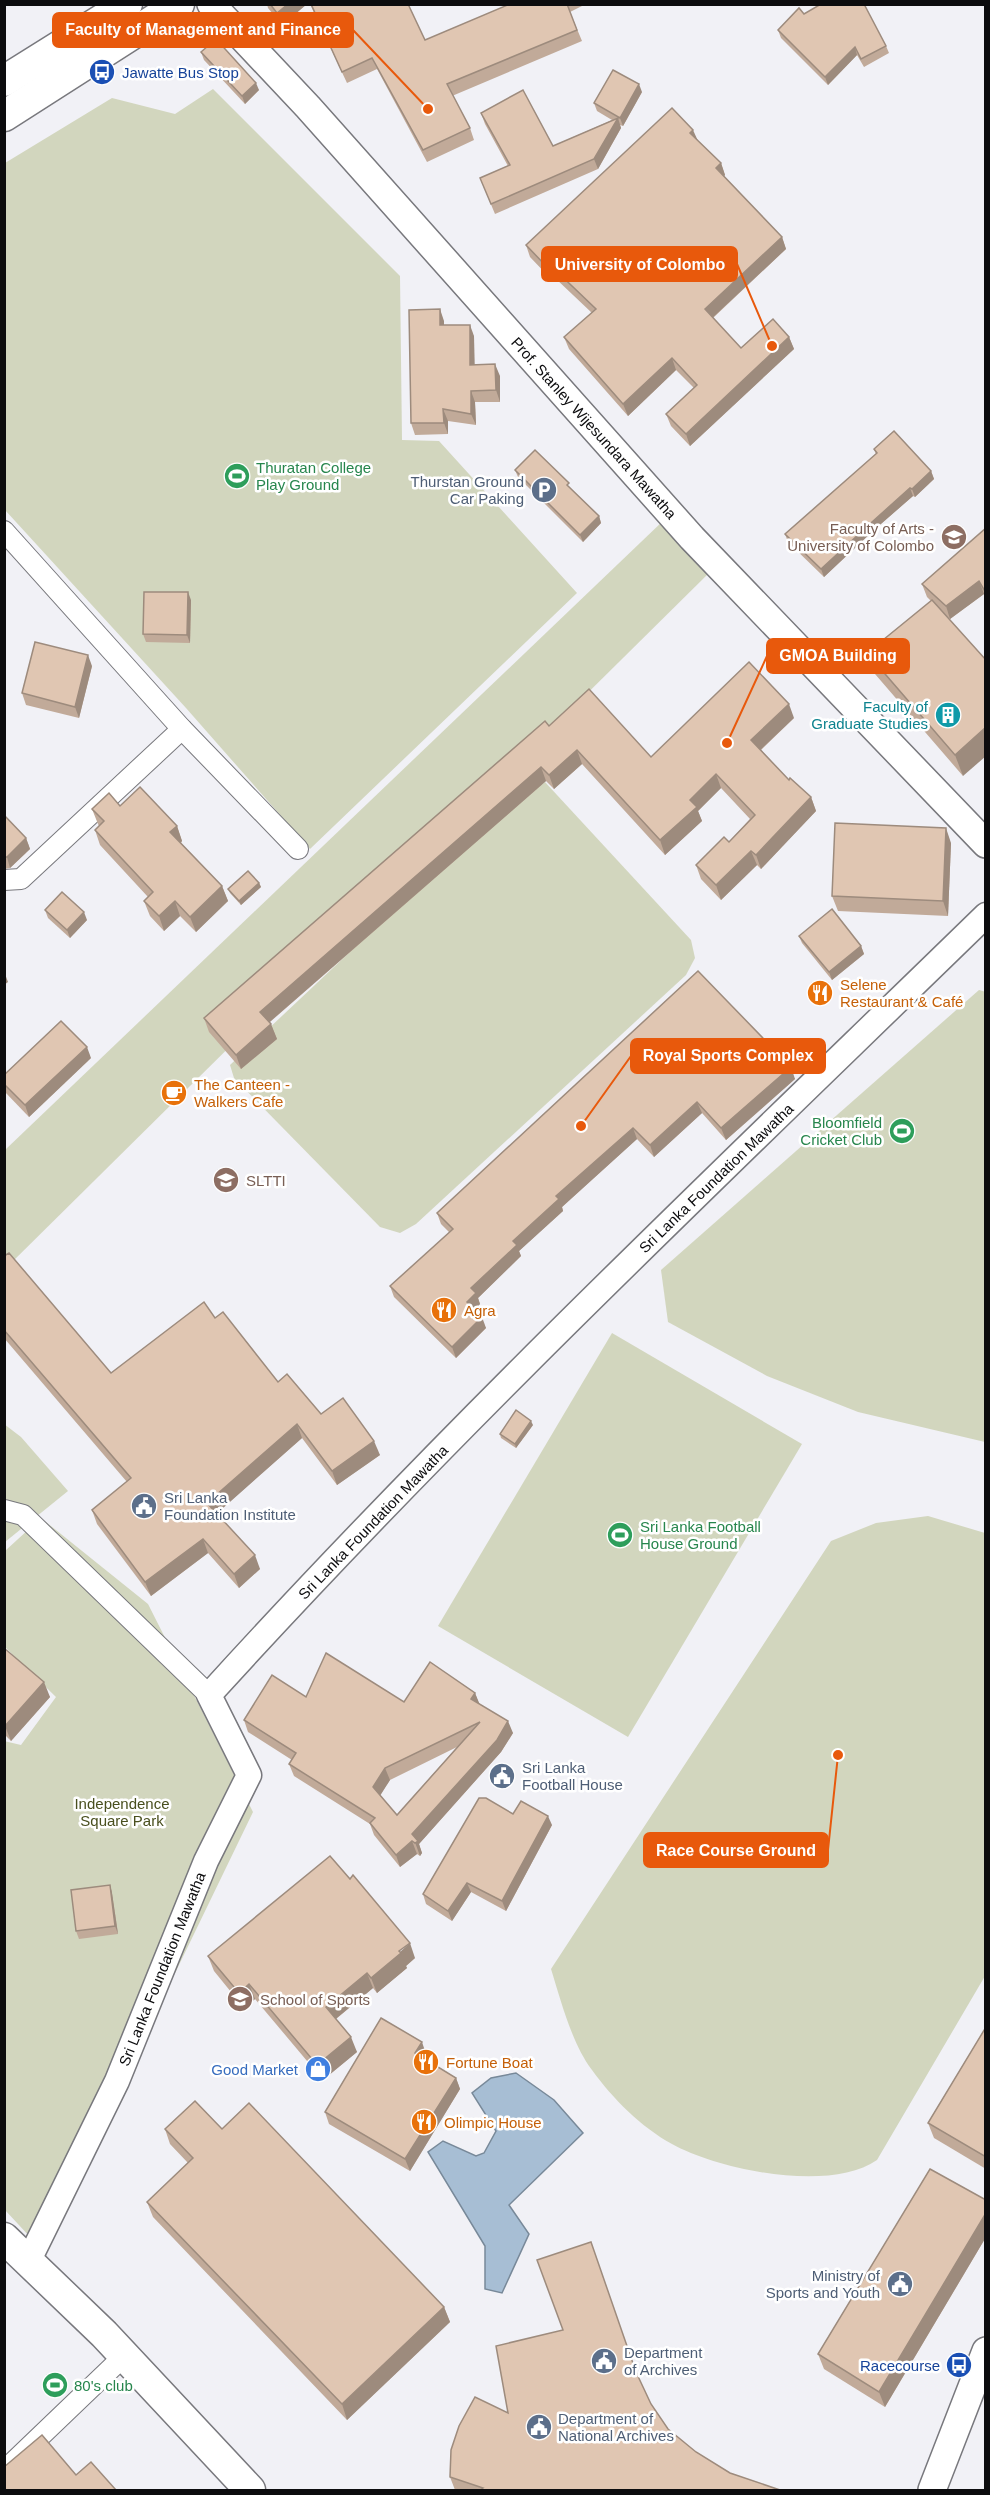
<svg xmlns="http://www.w3.org/2000/svg" width="990" height="2495" font-family="Helvetica,sans-serif">
<style>
.green{fill:#d2d6be}
.water{fill:#a7bed4;stroke:#788999;stroke-width:1.5}
.lines{fill:none;stroke-linecap:round;stroke-linejoin:round}
.minor-casing{stroke:#78787d;stroke-width:22}
.tertiary-casing{stroke:#78787d;stroke-width:27}
.secondary-casing{stroke:#78787d;stroke-width:30}
.primary-casing{stroke:#78787d;stroke-width:33}
.minor{stroke:#fff;stroke-width:20}
.tertiary{stroke:#fff;stroke-width:24}
.secondary{stroke:#fff;stroke-width:27}
.primary{stroke:#fff;stroke-width:30}
.wall{fill:#c1aa99;fill-rule:evenodd}
.shaded-wall{fill:#9d8b7d}
.building{fill:#e0c6b2;stroke:#9d8b7d;stroke-width:1.5;fill-rule:evenodd}
.labels{text-anchor:middle;dominant-baseline:central;stroke-width:5;stroke-linejoin:round;paint-order:stroke}
.transit-label{font-size:15px;fill:#164399;stroke:#fff;text-anchor:start}
.street-label{font-size:15px;fill:#0c0c0e;stroke:#fff}
.leisure-label{font-size:15px;fill:#27864d;stroke:#fff;text-anchor:start}
.service-label{font-size:15px;fill:#4e5e75;stroke:#fff;text-anchor:start}
.education-label{font-size:15px;fill:#785e54;stroke:#fff;text-anchor:start}
.culture-label{font-size:15px;fill:#0d838f;stroke:#fff;text-anchor:end}
.food-label{font-size:15px;fill:#c56008;stroke:#fff;text-anchor:start}
.park-label{font-size:15px;fill:#494f1e;stroke:#fff}
.shop-label{font-size:15px;fill:#366cbe;stroke:#fff;text-anchor:end}
.leader{fill:none;stroke:#e8590c;stroke-width:2}
.callout-dot{fill:#e8590c;stroke:#fff;stroke-width:2}
.callout{fill:#e8590c;stroke:#e8590c;stroke-width:2}
.callout-label{font-size:16px;text-anchor:middle;font-weight:bold;fill:#fff}
</style>
<rect width="100%" height="100%" fill="#f1f1f6"/>
<g class="green">
<path d="M 213,89 L 400,276 L 402,440 L 439,441 L 577,593 L 310,849 L 186,708 L 5,510 L 5,163 L 112,98 L 175,114 Z"/>
<path d="M 664,520 L 709,573 L 5,1269 L 5,1150 Z"/>
<path d="M 545,782 L 691,940 L 695,958 L 686,975 L 416,1224 L 400,1233 L 380,1227 L 234,1078 L 230,1065 L 475,834 Z"/>
<path d="M 979,990 L 986,992 L 985,1442 L 858,1412 L 767,1376 L 668,1322 L 661,1270 Z"/>
<path d="M 612,1333 L 802,1444 L 628,1737 L 438,1626 Z"/>
<path d="M 4,1424 L 21,1437 L 68,1491 L 5,1542 Z"/>
<path d="M 928,1516 L 985,1533 L 985,1976 L 877,2160 C 830,2193 719,2170 672,2144 C 641,2127 613,2099 592,2070 C 572,2044 561,2001 551,1969 L 831,1541 L 876,1523 Z"/>
<path d="M 41,1518 L 148,1604 L 253,1812 L 148,2029 L 31,2238 L 5,2210 L 4,1741 L 21,1745 L 56,1697 L 5,1647 L 5,1551 Z"/>
</g>
<path class="water" d="M 516,2073 L 554,2100 L 583,2133 L 509,2205 L 529,2234 L 502,2293 L 485,2289 L 485,2246 L 428,2152 L 443,2141 L 476,2156 L 484,2153 L 496,2131 L 472,2093 L 491,2078 Z"/>
<g class="lines">
<g class="minor-casing">
<g id="minor">
<path d="M 4,531 L 182,729 L 298,849"/>
<path d="M 4,880 L 21,879 L 182,729"/>
<path d="M 4,1510 L 23,1515 L 209,1695"/>
<path d="M 4,2471 L 124,2356"/>
</g>
</g>
<g class="tertiary-casing">
<path id="tertiary" d="M 28,2262 L 117,2081 L 206,1861 L 249,1775 L 209,1695 C 456,1423 723,1171 986,915"/>
</g>
<g class="secondary-casing">
<g id="secondary">
<path d="M 211,4 L 308,107 L 692,538 L 986,844"/>
<path d="M 932,2490 L 986,2351"/>
</g>
</g>
<g class="primary-casing">
<g id="primary">
<path d="M 4,81 L 127,4"/>
<path d="M 4,116 L 179,4"/>
<path d="M 4,2238 L 104,2334 L 250,2490"/>
</g>
</g>
<use href="#minor" class="minor"/>
<use href="#tertiary" class="tertiary"/>
<use href="#secondary" class="secondary"/>
<use href="#primary" class="primary"/>
</g>
<g class="wall">
<path d="M 267,4 L 307,4 L 282,25 L 268,8 Z"/>
<path d="M 310,4 L 408,4 L 425,40 L 510,4 L 586,4 L 570,12 L 582,41 L 452,96 L 470,128 L 474,140 L 427,162 L 377,69 L 347,83 Z"/>
<path d="M 778,30 L 886,46 L 889,53 L 864,67 L 857,55 L 828,85 L 781,38 Z"/>
<path d="M 201,52 L 259,90 L 245,104 L 204,60 Z"/>
<path d="M 642,92 L 623,126 L 620,125 L 621,128 L 598,169 L 495,214 L 480,178 L 508,166 L 485,124 L 481,113 L 553,146 L 612,120 L 597,111 L 594,103 Z"/>
<path d="M 698,141 L 721,163 L 725,175 L 724,176 L 782,237 L 786,249 L 713,318 L 741,348 L 789,337 L 794,349 L 690,446 L 671,426 L 666,414 L 694,388 L 676,370 L 628,416 L 569,349 L 564,337 L 592,313 L 554,277 L 551,279 L 530,257 L 526,245 Z"/>
<path d="M 444,321 L 444,325 L 474,336 L 474,365 L 500,376 L 500,402 L 475,402 L 476,425 L 448,421 L 448,434 L 415,435 L 411,423 Z"/>
<path d="M 874,449 L 931,471 L 934,479 L 915,497 L 913,496 L 874,530 L 824,577 L 788,542 L 785,534 L 876,454 Z"/>
<path d="M 515,470 L 570,488 L 599,516 L 601,523 L 583,542 L 518,477 Z"/>
<path d="M 986,528 L 986,597 L 984,594 L 950,619 L 944,614 L 963,776 L 875,674 L 867,653 L 931,601 L 927,597 L 922,584 Z"/>
<path d="M 191,600 L 190,643 L 146,642 L 143,634 Z"/>
<path d="M 92,666 L 79,718 L 26,705 L 22,693 Z"/>
<path d="M 794,718 L 761,750 L 789,780 L 811,797 L 816,811 L 761,869 L 757,865 L 721,900 L 701,879 L 696,865 L 729,842 L 750,819 L 721,788 L 698,811 L 702,821 L 665,855 L 582,764 L 554,789 L 546,781 L 270,1022 L 277,1039 L 241,1069 L 209,1032 L 204,1018 L 549,726 L 651,757 Z"/>
<path d="M 120,806 L 177,826 L 182,841 L 181,843 L 222,886 L 228,901 L 196,932 L 180,916 L 164,931 L 150,916 L 144,901 L 148,897 L 100,845 L 95,830 L 99,826 L 98,824 L 92,809 Z"/>
<path d="M 4,815 L 26,838 L 30,849 L 10,868 L 4,869 Z"/>
<path d="M 951,843 L 948,916 L 838,911 L 832,896 Z"/>
<path d="M 259,883 L 261,887 L 241,905 L 230,893 L 228,889 Z"/>
<path d="M 45,910 L 87,920 L 70,938 L 48,918 Z"/>
<path d="M 799,936 L 861,946 L 864,954 L 832,980 L 802,943 Z"/>
<path d="M 698,971 L 795,1079 L 726,1140 L 702,1113 L 654,1157 L 637,1139 L 562,1207 L 563,1211 L 519,1251 L 521,1256 L 478,1298 L 480,1304 L 475,1310 L 486,1328 L 456,1358 L 394,1297 L 390,1286 L 450,1233 L 441,1224 L 437,1213 Z"/>
<path d="M 91,1058 L 29,1117 L 4,1091 L 4,1075 Z"/>
<path d="M 4,1256 L 111,1373 L 215,1318 L 278,1382 L 321,1414 L 380,1455 L 337,1485 L 302,1438 L 217,1513 L 260,1569 L 239,1588 L 208,1553 L 151,1596 L 97,1524 L 92,1510 L 127,1482 L 4,1338 Z"/>
<path d="M 533,1425 L 516,1448 L 501,1438 L 500,1434 Z"/>
<path d="M 4,1648 L 50,1697 L 11,1741 L 4,1734 Z"/>
<path d="M 475,1693 L 479,1704 L 513,1733 L 501,1752 L 419,1844 L 422,1853 L 420,1856 L 417,1854 L 400,1867 L 374,1835 L 370,1824 L 294,1776 L 289,1764 L 292,1760 L 248,1732 L 244,1720 L 306,1697 L 404,1702 ZM 457,1747 L 397,1815 L 380,1795 L 390,1780 Z"/>
<path d="M 513,1814 L 552,1825 L 506,1911 L 471,1892 L 452,1921 L 426,1904 L 423,1894 Z"/>
<path d="M 110,1885 L 112,1893 L 118,1934 L 79,1939 L 76,1931 Z"/>
<path d="M 208,1956 L 415,1958 L 406,1966 L 407,1968 L 377,1993 L 373,1988 L 336,2019 L 357,2052 L 323,2080 L 255,1999 L 244,2008 L 214,1971 Z"/>
<path d="M 986,2027 L 986,2169 L 934,2138 L 928,2123 Z"/>
<path d="M 426,2054 L 424,2058 L 456,2078 L 460,2089 L 410,2171 L 329,2124 L 325,2112 Z"/>
<path d="M 165,2129 L 222,2129 L 444,2307 L 450,2322 L 347,2420 L 153,2217 L 147,2202 L 188,2163 L 170,2144 Z"/>
<path d="M 986,2200 L 986,2237 L 885,2407 L 824,2369 L 818,2354 Z"/>
<path d="M 591,2242 L 637,2376 L 651,2404 L 668,2429 L 696,2452 L 730,2473 L 780,2490 L 455,2490 L 450,2477 L 508,2413 L 563,2330 Z"/>
</g>
<g class="shaded-wall">
<path d="M 288,4 L 307,4 L 282,25 L 277,13 Z"/>
<path d="M 855,47 L 857,55 L 828,85 L 825,77 Z"/>
<path d="M 256,83 L 259,90 L 245,104 L 242,96 Z"/>
<path d="M 639,84 L 642,92 L 623,126 L 620,118 Z"/>
<path d="M 618,118 L 621,128 L 598,169 L 594,159 Z"/>
<path d="M 693,130 L 698,141 L 690,133 Z"/>
<path d="M 721,163 L 725,175 L 721,180 L 716,168 Z"/>
<path d="M 782,237 L 786,249 L 709,321 L 705,309 Z"/>
<path d="M 550,265 L 554,277 L 551,279 L 547,267 Z"/>
<path d="M 440,309 L 444,321 L 444,337 L 440,325 Z"/>
<path d="M 470,325 L 474,336 L 475,376 L 470,365 Z"/>
<path d="M 789,337 L 794,349 L 690,446 L 686,434 Z"/>
<path d="M 672,358 L 676,370 L 628,416 L 623,404 Z"/>
<path d="M 495,364 L 500,376 L 500,402 L 496,390 Z"/>
<path d="M 471,391 L 475,402 L 476,425 L 471,414 Z"/>
<path d="M 443,409 L 448,421 L 448,434 L 444,423 Z"/>
<path d="M 931,471 L 934,479 L 915,497 L 912,489 Z"/>
<path d="M 910,488 L 913,496 L 874,530 L 824,577 L 821,569 L 872,522 Z"/>
<path d="M 599,516 L 601,523 L 583,542 L 580,535 Z"/>
<path d="M 979,581 L 984,594 L 950,619 L 946,606 Z"/>
<path d="M 188,592 L 191,600 L 190,643 L 187,635 Z"/>
<path d="M 88,655 L 92,666 L 79,718 L 75,707 Z"/>
<path d="M 789,704 L 794,718 L 756,754 L 751,740 Z"/>
<path d="M 986,727 L 986,756 L 963,776 L 955,755 Z"/>
<path d="M 577,750 L 582,764 L 554,789 L 549,775 Z"/>
<path d="M 541,767 L 546,781 L 265,1026 L 260,1012 Z"/>
<path d="M 716,774 L 721,788 L 698,811 L 702,821 L 665,855 L 660,840 L 690,800 Z"/>
<path d="M 811,797 L 816,811 L 761,869 L 756,855 Z"/>
<path d="M 177,826 L 182,841 L 176,847 L 170,832 Z"/>
<path d="M 946,828 L 951,843 L 948,916 L 943,901 Z"/>
<path d="M 26,838 L 30,849 L 10,868 L 7,857 Z"/>
<path d="M 751,851 L 757,865 L 721,900 L 716,885 Z"/>
<path d="M 259,883 L 261,887 L 241,905 L 239,901 Z"/>
<path d="M 222,886 L 228,901 L 196,932 L 190,917 Z"/>
<path d="M 175,901 L 180,916 L 164,931 L 159,916 Z"/>
<path d="M 84,912 L 87,920 L 70,938 L 67,930 Z"/>
<path d="M 861,946 L 864,954 L 832,980 L 829,972 Z"/>
<path d="M 5,974 L 8,982 L 4,985 L 4,975 Z"/>
<path d="M 271,1024 L 277,1039 L 241,1069 L 236,1055 Z"/>
<path d="M 87,1047 L 91,1058 L 29,1117 L 25,1105 Z"/>
<path d="M 791,1067 L 795,1079 L 726,1140 L 721,1128 Z"/>
<path d="M 697,1102 L 702,1113 L 654,1157 L 650,1145 Z"/>
<path d="M 633,1128 L 637,1139 L 562,1207 L 563,1211 L 519,1251 L 521,1256 L 478,1298 L 480,1304 L 471,1313 L 467,1302 L 471,1288 L 513,1241 L 556,1196 Z"/>
<path d="M 482,1317 L 486,1328 L 456,1358 L 452,1347 Z"/>
<path d="M 531,1421 L 533,1425 L 516,1448 L 515,1444 Z"/>
<path d="M 297,1424 L 302,1438 L 213,1517 L 207,1503 Z"/>
<path d="M 374,1441 L 380,1455 L 337,1485 L 332,1471 Z"/>
<path d="M 203,1539 L 208,1553 L 151,1596 L 145,1582 Z"/>
<path d="M 255,1555 L 260,1569 L 239,1588 L 234,1574 Z"/>
<path d="M 44,1682 L 50,1697 L 11,1741 L 5,1726 Z"/>
<path d="M 475,1693 L 480,1705 L 471,1699 Z"/>
<path d="M 508,1721 L 513,1733 L 501,1752 L 419,1844 L 422,1853 L 420,1856 L 412,1834 Z"/>
<path d="M 385,1768 L 390,1780 L 378,1799 L 373,1787 Z"/>
<path d="M 548,1816 L 552,1825 L 506,1911 L 502,1901 Z"/>
<path d="M 412,1841 L 417,1854 L 400,1867 L 396,1855 Z"/>
<path d="M 467,1883 L 471,1892 L 452,1921 L 448,1911 Z"/>
<path d="M 110,1885 L 112,1893 L 118,1934 L 115,1926 Z"/>
<path d="M 410,1943 L 415,1958 L 406,1966 L 407,1968 L 377,1993 L 371,1978 Z"/>
<path d="M 367,1973 L 373,1988 L 332,2022 L 326,2007 Z"/>
<path d="M 249,1984 L 255,1999 L 244,2008 L 239,1993 Z"/>
<path d="M 351,2037 L 357,2052 L 323,2080 L 317,2065 Z"/>
<path d="M 422,2042 L 426,2054 L 420,2065 L 415,2053 Z"/>
<path d="M 456,2078 L 460,2089 L 410,2171 L 405,2159 Z"/>
<path d="M 986,2213 L 986,2237 L 885,2407 L 879,2392 Z"/>
<path d="M 444,2307 L 450,2322 L 347,2420 L 342,2404 Z"/>
</g>
<g class="building">
<path d="M 270,4 L 288,4 L 277,13 Z"/>
<path d="M 311,4 L 408,4 L 425,40 L 510,4 L 567,4 L 577,30 L 447,84 L 470,128 L 423,150 L 372,58 L 342,72 Z"/>
<path d="M 821,4 L 864,4 L 886,46 L 861,59 L 855,47 L 825,77 L 778,30 L 799,8 L 804,14 Z"/>
<path d="M 216,39 L 256,83 L 242,96 L 201,52 Z"/>
<path d="M 613,70 L 639,84 L 620,118 L 594,103 Z"/>
<path d="M 523,90 L 553,146 L 618,118 L 594,159 L 491,204 L 480,178 L 510,165 L 481,113 Z"/>
<path d="M 672,108 L 693,130 L 690,133 L 721,163 L 716,168 L 782,237 L 705,309 L 741,348 L 773,319 L 789,337 L 686,434 L 666,414 L 697,385 L 672,358 L 623,404 L 564,337 L 596,309 L 550,265 L 547,267 L 526,245 Z"/>
<path d="M 440,309 L 440,325 L 470,325 L 470,365 L 495,364 L 496,390 L 471,391 L 471,414 L 443,409 L 444,423 L 411,423 L 409,310 Z"/>
<path d="M 894,431 L 931,471 L 912,489 L 910,488 L 872,522 L 821,569 L 785,534 L 877,453 L 874,449 Z"/>
<path d="M 535,450 L 569,483 L 567,485 L 599,516 L 580,535 L 515,470 Z"/>
<path d="M 986,528 L 986,593 L 979,581 L 946,606 L 922,584 Z"/>
<path d="M 144,592 L 188,592 L 187,635 L 143,634 Z"/>
<path d="M 932,600 L 986,660 L 986,727 L 955,755 L 867,653 Z"/>
<path d="M 35,642 L 88,655 L 75,707 L 22,693 Z"/>
<path d="M 749,662 L 789,704 L 751,740 L 789,780 L 790,778 L 811,797 L 756,855 L 751,851 L 716,885 L 696,865 L 724,837 L 729,842 L 755,815 L 716,774 L 690,800 L 697,807 L 660,840 L 577,750 L 549,775 L 541,767 L 260,1012 L 271,1024 L 236,1055 L 204,1018 L 545,721 L 549,726 L 589,689 L 651,757 Z"/>
<path d="M 140,787 L 177,826 L 170,832 L 222,886 L 190,917 L 175,901 L 159,916 L 144,901 L 153,892 L 95,830 L 104,821 L 92,809 L 109,793 L 120,806 Z"/>
<path d="M 4,815 L 26,838 L 7,857 L 4,857 Z"/>
<path d="M 835,823 L 946,828 L 943,901 L 832,896 Z"/>
<path d="M 248,871 L 259,883 L 239,901 L 228,889 Z"/>
<path d="M 62,892 L 84,912 L 67,930 L 45,910 Z"/>
<path d="M 832,909 L 861,946 L 829,972 L 799,936 Z"/>
<path d="M 698,971 L 791,1067 L 721,1128 L 697,1102 L 650,1145 L 633,1128 L 556,1196 L 559,1199 L 513,1241 L 517,1245 L 471,1288 L 476,1293 L 467,1302 L 482,1317 L 452,1347 L 390,1286 L 453,1229 L 437,1213 Z"/>
<path d="M 61,1021 L 87,1047 L 25,1105 L 4,1084 L 4,1075 Z"/>
<path d="M 9,1253 L 111,1373 L 204,1302 L 215,1318 L 223,1312 L 278,1382 L 287,1374 L 321,1414 L 343,1398 L 374,1441 L 332,1471 L 297,1424 L 207,1503 L 255,1555 L 234,1574 L 203,1539 L 145,1582 L 92,1510 L 131,1478 L 4,1330 L 4,1256 Z"/>
<path d="M 516,1410 L 531,1421 L 515,1444 L 500,1434 Z"/>
<path d="M 4,1648 L 44,1682 L 5,1726 L 4,1725 Z"/>
<path d="M 326,1653 L 404,1702 L 430,1662 L 475,1693 L 471,1699 L 508,1721 L 497,1740 L 412,1834 L 418,1841 L 415,1843 L 412,1841 L 396,1855 L 370,1823 L 375,1818 L 289,1764 L 296,1753 L 244,1720 L 272,1675 L 306,1697 ZM 480,1722 L 397,1815 L 373,1787 L 385,1768 Z"/>
<path d="M 479,1798 L 486,1798 L 513,1814 L 521,1801 L 548,1816 L 502,1901 L 467,1883 L 448,1911 L 423,1894 Z"/>
<path d="M 330,1856 L 350,1879 L 353,1875 L 410,1943 L 399,1951 L 401,1953 L 371,1978 L 367,1973 L 326,2007 L 351,2037 L 317,2065 L 249,1984 L 239,1993 L 208,1956 Z"/>
<path d="M 110,1885 L 115,1926 L 76,1931 L 71,1890 Z"/>
<path d="M 381,2018 L 422,2042 L 415,2053 L 456,2078 L 405,2159 L 325,2112 Z"/>
<path d="M 986,2027 L 986,2157 L 928,2123 Z"/>
<path d="M 195,2101 L 222,2129 L 249,2103 L 444,2307 L 342,2404 L 147,2202 L 193,2158 L 165,2129 Z"/>
<path d="M 930,2169 L 986,2200 L 986,2213 L 879,2392 L 818,2354 Z"/>
<path d="M 591,2242 L 636,2372 L 651,2404 L 668,2429 L 696,2452 L 730,2473 L 780,2490 L 480,2490 L 483,2488 L 450,2477 L 451,2450 L 459,2426 L 475,2397 L 508,2413 L 496,2346 L 563,2330 L 537,2260 Z"/>
<path d="M 42,2435 L 76,2475 L 91,2462 L 116,2490 L 5,2490 L 4,2467 Z"/>
</g>
<defs>
<g id="bus-disc" transform="scale(1.35)"><circle r="9.5" fill="#1a4fb4" stroke="#fff"/><path d="M-5-6H5V4H4V6H2V4H-2V6H-4V4H-5ZM-3.5-4V0h7V-4ZM-3.5 1.2v1.5H-2V1.2ZM2 1.2v1.5H3.5V1.2Z" fill="#fff"/></g>
<g id="stadium-disc" transform="scale(1.35)"><circle r="9.5" fill="#2e9e5b" stroke="#fff"/><path d="M0-5a6.5 5 0 1 0 0 10a6.5 5 0 1 0 0-10ZM-3.5-1.8h7v3.6h-7Z" fill="#fff"/></g>
<g id="parking-disc" transform="scale(1.35)"><circle r="9.5" fill="#5c6f8a" stroke="#fff"/><path d="M-3.5-5.5H1a3.5 3.5 0 0 1 0 7H-1V5.5H-3.5ZM-1-3.4V-.6H.8a1.4 1.4 0 0 0 0-2.8Z" fill="#fff"/></g>
<g id="university-disc" transform="scale(1.35)"><circle r="9.5" fill="#8d6e63" stroke="#fff"/><path d="M0-5L7-2L0 1L-7-2ZM-4 1L0 2.5L4 1V4Q0 6-4 4Z" fill="#fff"/></g>
<g id="building-disc" transform="scale(1.35)"><circle r="9.5" fill="#0f9aa8" stroke="#fff"/><path d="M-4-6H4V6H1V3H-1V6H-4ZM-2.5-4.3h1.7v1.8h-1.7ZM.8-4.3h1.7v1.8H.8ZM-2.5-1h1.7V.8h-1.7ZM.8-1h1.7V.8H.8Z" fill="#fff"/></g>
<g id="restaurant-disc" transform="scale(1.35)"><circle r="9.5" fill="#e8710a" stroke="#fff"/><path d="M-5-6h1v4h1v-4h1v4h1v-4h1v5L-1.5 .5V6h-2V.5L-5-1ZM5-6V6H3V1.5H1.5Q1.5-4 5-6Z" fill="#fff"/></g>
<g id="cafe-disc" transform="scale(1.35)"><circle r="9.5" fill="#e8710a" stroke="#fff"/><path d="M-5.5-4.5H6V0H3Q3 3.5 0 3.5H-2.5Q-5.5 3.5-5.5 0ZM3-3.2v2h1.7v-2ZM-6 4.5H4V6H-6Z" fill="#fff"/></g>
<g id="school-disc" transform="scale(1.35)"><circle r="9.5" fill="#8d6e63" stroke="#fff"/><path d="M0-5L7-2L0 1L-7-2ZM-4 1L0 2.5L4 1V4Q0 6-4 4Z" fill="#fff"/></g>
<g id="civic-disc" transform="scale(1.35)"><circle r="9.5" fill="#5c6f8a" stroke="#fff"/><path d="M-.6-6.5H3V-4.5H.6V-3L4-1V1h2V6H-6V1h2V-1L-.6-3ZM-1.2 2.5V6h2.4V2.5Z" fill="#fff"/></g>
<g id="shop-disc" transform="scale(1.35)"><circle r="9.5" fill="#3f7fe0" stroke="#fff"/><path d="M-5-2.5h2.3a2.7 3.5 0 0 1 5.4 0H5L5.5 6h-11ZM-1.5-2.5h3a1.5 2.3 0 0 0-3 0Z" fill="#fff"/></g>
</defs>
<g fill-rule="evenodd">
<use href="#bus-disc" x="102" y="72"/>
<use href="#stadium-disc" x="237" y="476"/>
<use href="#parking-disc" x="544" y="490"/>
<use href="#university-disc" x="954" y="537"/>
<use href="#building-disc" x="948" y="715"/>
<use href="#restaurant-disc" x="820" y="993"/>
<use href="#cafe-disc" x="174" y="1093"/>
<use href="#stadium-disc" x="902" y="1131"/>
<use href="#school-disc" x="226" y="1180"/>
<use href="#restaurant-disc" x="444" y="1310"/>
<use href="#civic-disc" x="144" y="1506"/>
<use href="#stadium-disc" x="620" y="1535"/>
<use href="#civic-disc" x="502" y="1776"/>
<use href="#school-disc" x="240" y="1999"/>
<use href="#restaurant-disc" x="426" y="2062"/>
<use href="#shop-disc" x="318" y="2069"/>
<use href="#restaurant-disc" x="424" y="2122"/>
<use href="#civic-disc" x="900" y="2284"/>
<use href="#civic-disc" x="604" y="2361"/>
<use href="#bus-disc" x="959" y="2365"/>
<use href="#stadium-disc" x="55" y="2385"/>
<use href="#civic-disc" x="539" y="2427"/>
</g>
<g class="labels">
<g class="transit-label">
<text x="122" y="72">Jawatte Bus Stop</text>
<text x="940" y="2365" text-anchor="end">Racecourse</text>
</g>
<g class="street-label">
<text transform="translate(594 428) rotate(48)">Prof. Stanley Wijesundara Mawatha</text>
<text transform="translate(716 1178) rotate(-44)">Sri Lanka Foundation Mawatha</text>
<text transform="translate(373 1522) rotate(-46)">Sri Lanka Foundation Mawatha</text>
<text transform="translate(162 1969) rotate(-68)">Sri Lanka Foundation Mawatha</text>
</g>
<g class="leisure-label">
<text x="256" y="467">Thuratan College<tspan x="256" dy="17">Play Ground</tspan></text>
<text x="882" y="1122" text-anchor="end">Bloomfield<tspan x="882" dy="17">Cricket Club</tspan></text>
<text x="640" y="1526">Sri Lanka Football<tspan x="640" dy="17">House Ground</tspan></text>
<text x="74" y="2385">80's club</text>
</g>
<g class="service-label">
<text x="524" y="481" text-anchor="end">Thurstan Ground<tspan x="524" dy="17">Car Paking</tspan></text>
<text x="164" y="1497">Sri Lanka<tspan x="164" dy="17">Foundation Institute</tspan></text>
<text x="522" y="1767">Sri Lanka<tspan x="522" dy="17">Football House</tspan></text>
<text x="880" y="2275" text-anchor="end">Ministry of<tspan x="880" dy="17">Sports and Youth</tspan></text>
<text x="624" y="2352">Department<tspan x="624" dy="17">of Archives</tspan></text>
<text x="558" y="2418">Department of<tspan x="558" dy="17">National Archives</tspan></text>
</g>
<g class="education-label">
<text x="934" y="528" text-anchor="end">Faculty of Arts -<tspan x="934" dy="17">University of Colombo</tspan></text>
<text x="246" y="1180">SLTTI</text>
<text x="260" y="1999">School of Sports</text>
</g>
<g class="culture-label">
<text x="928" y="706">Faculty of<tspan x="928" dy="17">Graduate Studies</tspan></text>
</g>
<g class="food-label">
<text x="840" y="984">Selene<tspan x="840" dy="17">Restaurant &amp; Café</tspan></text>
<text x="194" y="1084">The Canteen -<tspan x="194" dy="17">Walkers Cafe</tspan></text>
<text x="464" y="1310">Agra</text>
<text x="446" y="2062">Fortune Boat</text>
<text x="444" y="2122">Olimpic House</text>
</g>
<g class="park-label">
<text x="122" y="1803">Independence<tspan x="122" dy="17">Square Park</tspan></text>
</g>
<g class="shop-label">
<text x="298" y="2069">Good Market</text>
</g>
</g>
<path class="leader" d="M428 109L353 30M772 346L737 264M727 743L767 656M581 1126L631 1056M838 1755L828 1850"/>
<g class="callout-dot">
<circle cx="428" cy="109" r="6"/>
<circle cx="772" cy="346" r="6"/>
<circle cx="727" cy="743" r="6"/>
<circle cx="581" cy="1126" r="6"/>
<circle cx="838" cy="1755" r="6"/>
</g>
<g class="callout">
<rect x="53" y="13" width="300" height="34" rx="6"/>
<rect x="542" y="247" width="195" height="34" rx="6"/>
<rect x="767" y="639" width="142" height="34" rx="6"/>
<rect x="631" y="1039" width="194" height="34" rx="6"/>
<rect x="644" y="1833" width="184" height="34" rx="6"/>
</g>
<g class="callout-label">
<text x="203" y="35">Faculty of Management and Finance</text>
<text x="640" y="270">University of Colombo</text>
<text x="838" y="661">GMOA Building</text>
<text x="728" y="1061">Royal Sports Complex</text>
<text x="736" y="1856">Race Course Ground</text>
</g>
<rect width="990" height="2495" fill="none" stroke="#0c0c0e" stroke-width="12"/>
</svg>
